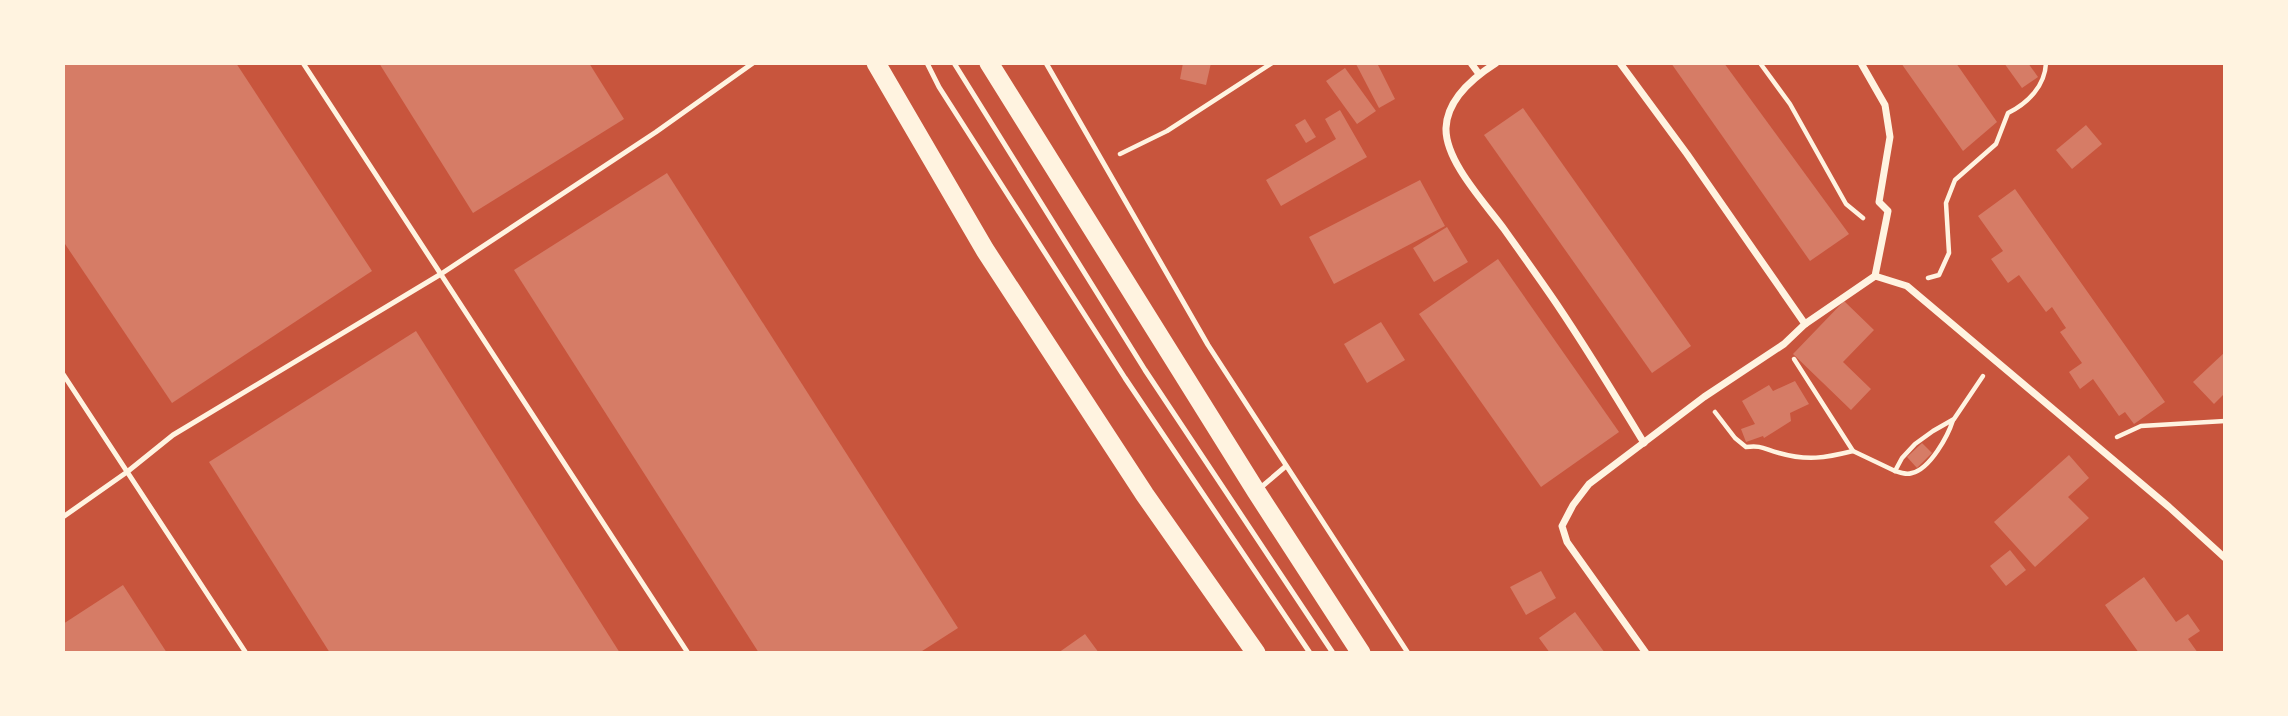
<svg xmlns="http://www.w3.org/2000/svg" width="2288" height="716" font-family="Arial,sans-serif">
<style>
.building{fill:#d67c66}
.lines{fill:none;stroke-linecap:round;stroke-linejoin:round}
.path{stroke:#fff3e0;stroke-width:4.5}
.service{stroke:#fff3e0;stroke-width:5}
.minor{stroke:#fff3e0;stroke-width:7}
.trunk{stroke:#fff3e0;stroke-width:19}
</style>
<rect width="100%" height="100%" fill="#c8553d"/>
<g class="building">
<path d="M 63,63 L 236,63 L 372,271 L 172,403 L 63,241 Z"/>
<path d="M 379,63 L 589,63 L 624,119 L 473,213 Z"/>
<path d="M 1183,63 L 1211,63 L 1206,85 L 1180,79 Z"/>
<path d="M 1358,63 L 1377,63 L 1395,99 L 1379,108 L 1356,64 Z"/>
<path d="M 1671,63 L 1724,63 L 1849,234 L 1810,261 Z"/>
<path d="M 1901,63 L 1956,63 L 1997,122 L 1963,151 Z"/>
<path d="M 2004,63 L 2028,63 L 2038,77 L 2022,88 Z"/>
<path d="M 1345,68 L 1376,111 L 1357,124 L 1326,81 Z"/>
<path d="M 1523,108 L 1691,346 L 1652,373 L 1484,135 Z"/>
<path d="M 1340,110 L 1367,157 L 1281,206 L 1266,180 L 1336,139 L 1325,119 Z"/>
<path d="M 1305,119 L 1316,137 L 1306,143 L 1295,125 Z"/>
<path d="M 2086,125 L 2102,144 L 2072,169 L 2056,150 Z"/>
<path d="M 667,173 L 958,628 L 919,653 L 759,653 L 514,270 Z"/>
<path d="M 1420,180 L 1445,226 L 1334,284 L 1309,237 Z"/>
<path d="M 2015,189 L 2165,402 L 2134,424 L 2125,412 L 2119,416 L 2093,379 L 2080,389 L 2069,372 L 2082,363 L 2060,332 L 2066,328 L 2052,307 L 2046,312 L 2019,275 L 2008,283 L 1991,259 L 2003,251 L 1978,216 Z"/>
<path d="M 1447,227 L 1468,262 L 1434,282 L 1413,248 Z"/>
<path d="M 1498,259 L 1619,432 L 1541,487 L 1419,314 Z"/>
<path d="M 1844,301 L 1874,330 L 1843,362 L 1871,389 L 1851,410 L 1793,354 Z"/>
<path d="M 1381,322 L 1405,360 L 1367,383 L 1344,344 Z"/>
<path d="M 416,331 L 620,653 L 330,653 L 209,462 Z"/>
<path d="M 2225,352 L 2225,393 L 2214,404 L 2193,382 Z"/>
<path d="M 1795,381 L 1809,404 L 1790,413 L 1791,421 L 1764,438 L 1763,436 L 1746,442 L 1741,429 L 1755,424 L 1742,401 L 1769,385 L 1773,391 Z"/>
<path d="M 1922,443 L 1932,453 L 1917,468 L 1907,457 Z"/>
<path d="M 2069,455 L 2089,478 L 2068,497 L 2089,518 L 2035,567 L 1994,522 Z"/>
<path d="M 2010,550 L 2026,570 L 2006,586 L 1990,566 Z"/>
<path d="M 1541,571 L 1556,598 L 1526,615 L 1510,587 Z"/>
<path d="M 2144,577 L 2176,622 L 2188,614 L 2200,631 L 2188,639 L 2198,653 L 2139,653 L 2105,605 Z"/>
<path d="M 123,585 L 167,653 L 63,653 L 63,624 Z"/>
<path d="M 1575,612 L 1605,653 L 1550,653 L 1539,638 Z"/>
<path d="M 1085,634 L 1099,653 L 1058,653 Z"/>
</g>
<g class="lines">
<g class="path">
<path d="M 1760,63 L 1790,104 L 1846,204 L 1863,218"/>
<path d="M 1120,154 L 1167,131 L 1272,63"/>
<path d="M 1928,278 L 1939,275 L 1949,253 L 1946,203 L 1955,180 L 1996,144 L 2008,113 C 2028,103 2045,86 2046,63"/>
<path d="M 1794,359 L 1853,451 L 1895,471 L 1902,458 L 1915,444 L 1933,431 L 1954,419 L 1983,376"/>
<path d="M 1715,412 L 1735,438 L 1746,447 C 1762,445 1764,449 1779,453 C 1807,461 1825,458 1853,451"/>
<path d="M 2117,437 L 2141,426 L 2225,421"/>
<path d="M 1895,471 C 1901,473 1906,475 1912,473 C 1930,469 1948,436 1953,420"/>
</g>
<g class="service">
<path d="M 303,63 L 688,653"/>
<path d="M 927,63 L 939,87 L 1125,378 L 1310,653"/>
<path d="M 954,63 L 1145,370 L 1333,653"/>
<path d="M 1046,63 L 1208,345 L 1408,653"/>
<path d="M 63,374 L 246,653"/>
<path d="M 1259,489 L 1286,466"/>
<path d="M 63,517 L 127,472 L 173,435 L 441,274 L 656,132 L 753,63"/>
</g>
<g class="minor">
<path d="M 1471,63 L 1479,74"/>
<path d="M 1496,63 C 1474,77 1447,99 1446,128 C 1445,161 1485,203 1504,229 C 1521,253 1539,278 1556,303 C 1587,349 1615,395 1644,443"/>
<path d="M 1620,63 L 1687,154 L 1805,324"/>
<path d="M 1875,276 L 1907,286 L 2169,507 L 2225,558"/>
<path d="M 1646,653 L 1567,542 L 1562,526 L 1573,505 L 1589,484 L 1704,397 L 1784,344 L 1805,324 L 1875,276 L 1888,211 L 1879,202 L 1890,137 L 1885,105 L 1861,63"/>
</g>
<g class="trunk">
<path d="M 876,63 L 985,250 L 1145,495 L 1256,653"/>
<path d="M 989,63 L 1256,491 L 1361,653"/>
</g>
</g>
<rect width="2288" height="716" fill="none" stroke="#fff3e0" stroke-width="130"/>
</svg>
